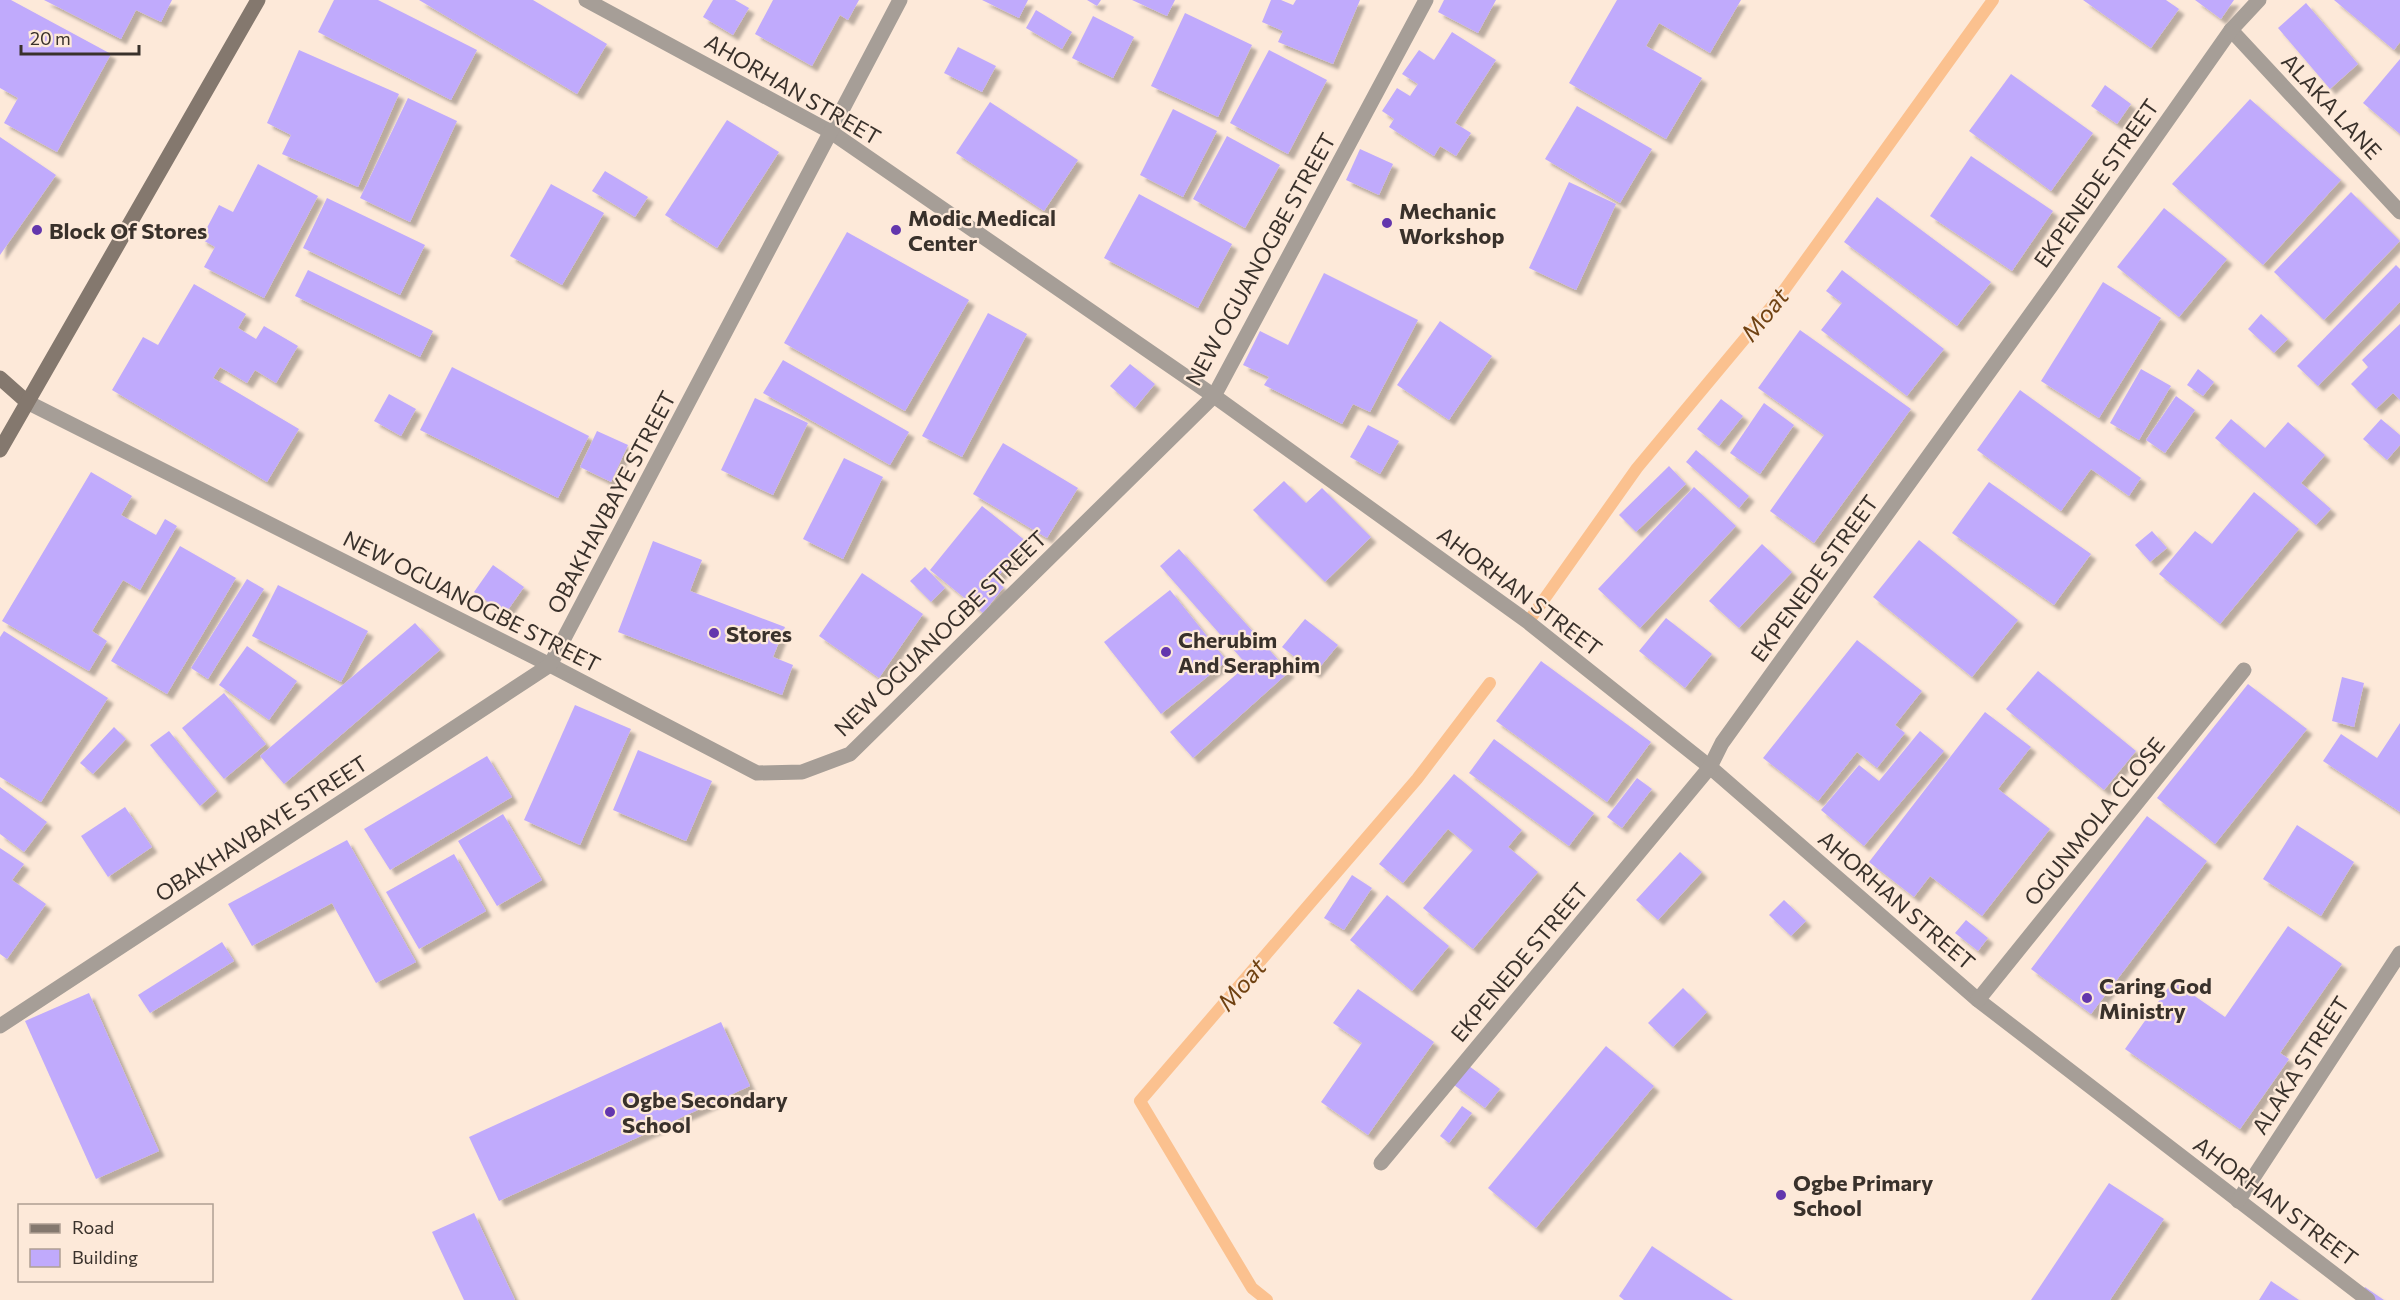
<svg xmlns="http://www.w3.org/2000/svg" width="2400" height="1300" font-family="Commissioner,sans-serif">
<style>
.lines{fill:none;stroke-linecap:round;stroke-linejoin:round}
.stream{stroke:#fbc18f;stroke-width:12}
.building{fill:#c0aafc;filter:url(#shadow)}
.street{stroke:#a69e97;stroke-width:15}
.secondary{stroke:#84786e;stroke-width:15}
.poi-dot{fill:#6336ad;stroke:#fde9d9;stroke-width:2}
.labels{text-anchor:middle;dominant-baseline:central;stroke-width:4.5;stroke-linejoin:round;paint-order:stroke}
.street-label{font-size:22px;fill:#39312b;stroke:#fde9d9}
.poi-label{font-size:22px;font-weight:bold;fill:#39312b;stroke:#fde9d9;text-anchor:start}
.water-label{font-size:24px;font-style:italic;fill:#704212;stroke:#fde9d9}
</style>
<defs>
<filter id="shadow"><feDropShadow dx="5.5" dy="5.5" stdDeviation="1.5" flood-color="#0004"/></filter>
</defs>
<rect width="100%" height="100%" fill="#fde9d9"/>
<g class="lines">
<g class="stream">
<path d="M 1528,622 L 1637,468 L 1777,300 L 1993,0"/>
<path d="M 1267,1300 L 1252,1288 L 1140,1101 L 1417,779 L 1490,683"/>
</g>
</g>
<g class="building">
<path d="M 0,0 L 11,0 L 111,54 L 57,152 L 4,123 L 18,98 L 0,88 Z"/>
<path d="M 44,0 L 172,0 L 161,22 L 136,10 L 121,39 Z"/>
<path d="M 334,0 L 378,0 L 477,50 L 451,100 L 318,32 Z"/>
<path d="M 419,0 L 533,0 L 607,44 L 577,94 Z"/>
<path d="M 713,0 L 735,0 L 749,8 L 733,35 L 703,17 Z"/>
<path d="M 773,0 L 859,0 L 848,20 L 840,15 L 812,66 L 755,34 Z"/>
<path d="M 982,0 L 1028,0 L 1019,18 Z"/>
<path d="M 1087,0 L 1101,0 L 1097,6 Z"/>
<path d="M 1132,0 L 1175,0 L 1167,16 Z"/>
<path d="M 1271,0 L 1281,0 L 1293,5 L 1296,0 L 1360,0 L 1333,64 L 1278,42 L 1283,31 L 1262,22 Z"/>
<path d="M 1444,0 L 1496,0 L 1478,33 L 1438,12 Z"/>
<path d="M 1617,0 L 1741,0 L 1710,53 L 1659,23 L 1646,46 L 1702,78 L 1666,139 L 1569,83 Z"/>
<path d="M 2083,0 L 2166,0 L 2179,9 L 2151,48 Z"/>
<path d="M 2195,0 L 2234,0 L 2221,19 Z"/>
<path d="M 2334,0 L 2400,0 L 2400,42 L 2394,50 Z"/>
<path d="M 2306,3 L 2358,64 L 2330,89 L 2278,28 Z"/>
<path d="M 1036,10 L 1072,32 L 1062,49 L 1026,28 Z"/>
<path d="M 1185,13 L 1252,45 L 1218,117 L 1151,86 Z"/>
<path d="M 1093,16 L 1134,37 L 1113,78 L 1072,58 Z"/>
<path d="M 1452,32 L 1496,60 L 1455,123 L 1471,133 L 1456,156 L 1440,146 L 1434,156 L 1389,127 L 1394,119 L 1382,111 L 1397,88 L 1410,96 L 1418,84 L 1402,74 L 1419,50 L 1434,60 Z"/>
<path d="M 958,47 L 996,66 L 982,92 L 944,73 Z"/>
<path d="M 299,50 L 399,94 L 358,187 L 282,154 L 291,135 L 267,123 Z"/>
<path d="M 1269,50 L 1327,80 L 1288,154 L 1230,123 Z"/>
<path d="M 2400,59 L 2400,134 L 2363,103 Z"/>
<path d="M 2011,74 L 2093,133 L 2051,191 L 1969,131 Z"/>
<path d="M 2105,85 L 2131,104 L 2117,124 L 2091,106 Z"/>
<path d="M 408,98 L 457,121 L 410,222 L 360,198 Z"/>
<path d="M 2250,99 L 2341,180 L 2263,265 L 2172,184 Z"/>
<path d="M 990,102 L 1078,160 L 1044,211 L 956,153 Z"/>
<path d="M 1577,106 L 1652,149 L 1620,203 L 1545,159 Z"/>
<path d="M 1173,109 L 1217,131 L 1183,197 L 1140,175 Z"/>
<path d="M 727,120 L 779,152 L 717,248 L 665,215 Z"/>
<path d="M 1227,136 L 1280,165 L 1245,228 L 1193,199 Z"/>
<path d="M 0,137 L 56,175 L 0,255 Z"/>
<path d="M 1360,149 L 1393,164 L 1379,195 L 1346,180 Z"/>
<path d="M 1971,156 L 2053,211 L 2012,271 L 1930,216 Z"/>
<path d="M 258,164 L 318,196 L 264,298 L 204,267 L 215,247 L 201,239 L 219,205 L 233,212 Z"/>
<path d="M 605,171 L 648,197 L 635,217 L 592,191 Z"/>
<path d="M 1569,182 L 1616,204 L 1576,290 L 1529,268 Z"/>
<path d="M 551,184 L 604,213 L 562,285 L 510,256 Z"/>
<path d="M 2351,192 L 2400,241 L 2324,320 L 2274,272 Z"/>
<path d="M 1139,194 L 1232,244 L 1198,308 L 1104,258 Z"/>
<path d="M 1877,197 L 1991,282 L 1957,326 L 1844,242 Z"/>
<path d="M 327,198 L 425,245 L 400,295 L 303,248 Z"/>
<path d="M 2164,208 L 2227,259 L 2179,317 L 2117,267 Z"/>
<path d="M 847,232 L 969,300 L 905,411 L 784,343 Z"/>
<path d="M 2396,265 L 2400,269 L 2400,302 L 2318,386 L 2297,366 Z"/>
<path d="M 308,270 L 433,331 L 420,357 L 295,296 Z"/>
<path d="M 1842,270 L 1944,349 L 1907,396 L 1821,330 L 1842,303 L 1826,291 Z"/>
<path d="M 1324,273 L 1418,320 L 1370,412 L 1353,404 L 1342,424 L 1264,385 L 1269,377 L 1243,365 L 1260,331 L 1288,345 Z"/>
<path d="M 2103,282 L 2161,318 L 2099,418 L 2041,381 Z"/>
<path d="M 194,284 L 246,314 L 238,328 L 256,339 L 264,326 L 298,346 L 276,383 L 255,370 L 247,383 L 220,367 L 213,378 L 299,429 L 267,482 L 112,390 L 143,337 L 158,345 Z"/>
<path d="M 988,313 L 1027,334 L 962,457 L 922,436 Z"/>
<path d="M 2261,314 L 2288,339 L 2274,353 L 2248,329 Z"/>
<path d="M 1440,321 L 1492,356 L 1449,420 L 1397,385 Z"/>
<path d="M 2400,324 L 2400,400 L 2393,393 L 2376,409 L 2351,384 L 2368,367 L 2362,360 Z"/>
<path d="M 1800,330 L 1911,409 L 1814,543 L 1770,511 L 1824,435 L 1758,388 Z"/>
<path d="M 783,360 L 909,432 L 890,465 L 763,393 Z"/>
<path d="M 1130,364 L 1155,384 L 1135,408 L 1110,386 Z"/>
<path d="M 452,367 L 589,436 L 558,498 L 420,430 Z"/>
<path d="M 2141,369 L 2171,386 L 2139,440 L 2110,423 Z"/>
<path d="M 2198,369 L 2214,382 L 2203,396 L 2187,385 Z"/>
<path d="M 2020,390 L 2141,478 L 2129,496 L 2091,469 L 2061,511 L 1977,450 Z"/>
<path d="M 389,394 L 416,409 L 401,436 L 374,421 Z"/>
<path d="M 2176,396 L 2195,410 L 2165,453 L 2146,440 Z"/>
<path d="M 755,398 L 808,423 L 773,495 L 721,470 Z"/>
<path d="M 1721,399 L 1743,416 L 1719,446 L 1697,429 Z"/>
<path d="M 1764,403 L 1794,425 L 1760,474 L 1730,453 Z"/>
<path d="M 2231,419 L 2265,448 L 2288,422 L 2325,455 L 2301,483 L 2331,509 L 2316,525 L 2215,438 Z"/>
<path d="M 2381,419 L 2400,435 L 2400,445 L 2387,460 L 2363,439 Z"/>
<path d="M 1368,425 L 1399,441 L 1380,474 L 1350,457 Z"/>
<path d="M 597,431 L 628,445 L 611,482 L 580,467 Z"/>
<path d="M 1003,443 L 1078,488 L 1047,538 L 973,494 Z"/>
<path d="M 1696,450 L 1749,496 L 1739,508 L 1686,462 Z"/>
<path d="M 844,458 L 883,477 L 843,559 L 803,539 Z"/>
<path d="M 1669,466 L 1686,484 L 1636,532 L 1619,515 Z"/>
<path d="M 91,472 L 132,496 L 121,515 L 156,535 L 165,519 L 177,526 L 140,590 L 123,580 L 92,631 L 107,641 L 89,671 L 2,621 Z"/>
<path d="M 1284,481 L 1306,503 L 1322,488 L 1371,537 L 1325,582 L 1253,510 Z"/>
<path d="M 1989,482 L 2091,554 L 2054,605 L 1952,533 Z"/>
<path d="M 1694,487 L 1736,526 L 1640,628 L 1598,589 Z"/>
<path d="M 2254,492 L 2299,529 L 2220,624 L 2159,574 L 2195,531 L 2212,544 Z"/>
<path d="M 982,506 L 1027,542 L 995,580 L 1004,587 L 983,613 L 930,570 Z"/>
<path d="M 2152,531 L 2167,548 L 2150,562 L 2135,545 Z"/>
<path d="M 1919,540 L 2018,620 L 1972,677 L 1873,597 Z"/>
<path d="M 653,541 L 702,560 L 690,591 L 785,627 L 773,657 L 793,665 L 782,695 L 618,632 Z"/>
<path d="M 1762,544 L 1792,572 L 1739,628 L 1709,601 Z"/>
<path d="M 180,546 L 236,578 L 167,694 L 111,661 Z"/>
<path d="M 1179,549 L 1289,672 L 1193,758 L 1170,732 L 1247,665 L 1160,566 Z"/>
<path d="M 493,565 L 524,587 L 505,614 L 474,592 Z"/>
<path d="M 925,567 L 945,588 L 931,602 L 910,581 Z"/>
<path d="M 862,573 L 923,614 L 879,678 L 819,636 Z"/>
<path d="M 247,579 L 264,589 L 208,679 L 191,668 Z"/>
<path d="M 278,585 L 368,631 L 341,682 L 252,636 Z"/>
<path d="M 1170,590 L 1227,661 L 1161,714 L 1104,642 Z"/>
<path d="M 1666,618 L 1712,654 L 1685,688 L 1639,651 Z"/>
<path d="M 1305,619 L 1338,645 L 1315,673 L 1282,647 Z"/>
<path d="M 415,623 L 440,650 L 284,784 L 260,756 Z"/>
<path d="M 4,631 L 108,698 L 41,802 L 0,777 L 0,637 Z"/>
<path d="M 1857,640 L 1922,691 L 1895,725 L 1905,733 L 1877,768 L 1857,752 L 1818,801 L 1763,758 Z"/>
<path d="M 247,646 L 297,681 L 269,720 L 219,685 Z"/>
<path d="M 1541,661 L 1651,742 L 1607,802 L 1496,721 Z"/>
<path d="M 2038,671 L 2136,751 L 2104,790 L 2006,709 Z"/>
<path d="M 2342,677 L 2364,683 L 2354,727 L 2332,721 Z"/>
<path d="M 2248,684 L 2307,729 L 2215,844 L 2157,798 Z"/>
<path d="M 224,693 L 266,744 L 224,779 L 182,728 Z"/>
<path d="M 575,705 L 631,729 L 580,845 L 524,820 Z"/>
<path d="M 1985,712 L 2031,747 L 1998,789 L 2050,829 L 1982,916 L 1930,876 L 1914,897 L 1869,862 Z"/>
<path d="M 2400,723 L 2400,812 L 2323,761 L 2341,734 L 2377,758 Z"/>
<path d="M 114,727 L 126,739 L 93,774 L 80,763 Z"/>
<path d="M 169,731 L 217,791 L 200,806 L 150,745 Z"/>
<path d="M 1920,731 L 1944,751 L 1864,846 L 1821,810 L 1859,765 L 1879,781 Z"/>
<path d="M 1494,739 L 1594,813 L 1569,846 L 1469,773 Z"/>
<path d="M 638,750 L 712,781 L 686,841 L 613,810 Z"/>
<path d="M 487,756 L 512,797 L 390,870 L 364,829 Z"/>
<path d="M 1454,774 L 1522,830 L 1508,847 L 1538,872 L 1473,949 L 1423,908 L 1473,850 L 1448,829 L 1403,883 L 1379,864 Z"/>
<path d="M 1637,778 L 1652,789 L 1622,828 L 1607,817 Z"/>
<path d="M 0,787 L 47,822 L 24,852 L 0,834 Z"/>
<path d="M 125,807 L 152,847 L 108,877 L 81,836 Z"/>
<path d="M 503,814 L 542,880 L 497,906 L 458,841 Z"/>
<path d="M 2147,816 L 2207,861 L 2091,1014 L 2031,969 Z"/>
<path d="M 2297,825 L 2354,862 L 2321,916 L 2263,879 Z"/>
<path d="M 347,840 L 416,962 L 376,983 L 332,903 L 252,946 L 228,904 Z"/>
<path d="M 0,848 L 24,864 L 12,880 L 46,904 L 7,959 L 0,954 Z"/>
<path d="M 1680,852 L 1702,872 L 1658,920 L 1636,900 Z"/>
<path d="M 454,854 L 486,911 L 419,949 L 386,892 Z"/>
<path d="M 1352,875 L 1372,888 L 1344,930 L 1324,918 Z"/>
<path d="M 1387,895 L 1449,946 L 1412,991 L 1350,940 Z"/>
<path d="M 1784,900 L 1806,921 L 1791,936 L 1769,915 Z"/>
<path d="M 1966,920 L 1988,938 L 1978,951 L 1955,933 Z"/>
<path d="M 2288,926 L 2342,964 L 2280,1053 L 2289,1059 L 2240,1129 L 2125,1049 L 2173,981 L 2225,1017 Z"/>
<path d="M 222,942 L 234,961 L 150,1013 L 138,995 Z"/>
<path d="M 1683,988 L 1707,1012 L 1673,1047 L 1648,1023 Z"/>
<path d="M 1358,989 L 1434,1042 L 1368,1135 L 1321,1102 L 1362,1043 L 1333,1023 Z"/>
<path d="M 89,993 L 159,1151 L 96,1179 L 25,1021 Z"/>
<path d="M 721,1022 L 750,1086 L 499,1201 L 469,1137 Z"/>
<path d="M 1606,1046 L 1654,1086 L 1536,1228 L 1488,1188 Z"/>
<path d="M 1469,1066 L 1500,1089 L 1485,1108 L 1454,1085 Z"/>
<path d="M 1462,1106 L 1472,1113 L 1449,1143 L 1440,1136 Z"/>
<path d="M 2109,1183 L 2164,1219 L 2110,1300 L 2031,1300 Z"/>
<path d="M 474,1213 L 515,1300 L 464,1300 L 432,1232 Z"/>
<path d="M 1652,1246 L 1733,1300 L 1624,1300 L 1619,1296 Z"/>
<path d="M 2271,1281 L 2299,1300 L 2259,1300 Z"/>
<path d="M 2365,1287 L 2384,1300 L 2356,1300 Z"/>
</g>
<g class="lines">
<g class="street">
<path d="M 586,0 L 831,132 L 1214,396 L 1528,622 L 1710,767 L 1978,1000 L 2368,1300"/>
<path d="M 2231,30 L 2400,212"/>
<path d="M 27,402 L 550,665 L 757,773 L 802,772 L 850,754 L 1214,396 L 1426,0"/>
<path d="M 1978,1000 L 2244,670"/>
<path d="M 0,1026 L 550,665 L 900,0"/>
<path d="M 1381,1163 L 1710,767 L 1722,743 L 2051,286 L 2231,30 L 2259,0"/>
<path d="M 2238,1201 L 2400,953"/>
</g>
<g class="secondary">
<path d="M 0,378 L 27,402"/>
<path d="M 0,450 L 258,0"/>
</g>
</g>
<g class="poi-dot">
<circle cx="1387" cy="223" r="6"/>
<circle cx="37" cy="230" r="6"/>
<circle cx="896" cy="230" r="6"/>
<circle cx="714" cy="633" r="6"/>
<circle cx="1166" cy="652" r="6"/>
<circle cx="2087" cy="998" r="6"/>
<circle cx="610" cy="1112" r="6"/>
<circle cx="1781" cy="1195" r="6"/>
</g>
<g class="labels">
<g class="street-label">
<text transform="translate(793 89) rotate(30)">AHORHAN STREET</text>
<text transform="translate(2332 106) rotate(47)">ALAKA LANE</text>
<text transform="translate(2096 183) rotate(-55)">EKPENEDE STREET</text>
<text transform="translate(1260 259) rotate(-61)">NEW OGUANOGBE STREET</text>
<text transform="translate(611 502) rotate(-62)">OBAKHAVBAYE STREET</text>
<text transform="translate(1814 578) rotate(-54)">EKPENEDE STREET</text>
<text transform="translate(1520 591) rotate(37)">AHORHAN STREET</text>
<text transform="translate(472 601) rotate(27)">NEW OGUANOGBE STREET</text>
<text transform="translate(940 633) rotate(-44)">NEW OGUANOGBE STREET</text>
<text transform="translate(2094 821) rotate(-51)">OGUNMOLA CLOSE</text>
<text transform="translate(261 828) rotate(-33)">OBAKHAVBAYE STREET</text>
<text transform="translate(1897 900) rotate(41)">AHORHAN STREET</text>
<text transform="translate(1519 962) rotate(-50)">EKPENEDE STREET</text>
<text transform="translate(2300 1065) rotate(-57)">ALAKA STREET</text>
<text transform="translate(2276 1201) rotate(37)">AHORHAN STREET</text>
</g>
<g class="poi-label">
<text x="1399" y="210">Mechanic<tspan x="1399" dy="25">Workshop</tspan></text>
<text x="908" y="217">Modic Medical<tspan x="908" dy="25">Center</tspan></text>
<text x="49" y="230">Block Of Stores</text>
<text x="726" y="633">Stores</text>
<text x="1178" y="639">Cherubim<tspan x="1178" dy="25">And Seraphim</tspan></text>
<text x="2099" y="985">Caring God<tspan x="2099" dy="25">Ministry</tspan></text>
<text x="622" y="1099">Ogbe Secondary<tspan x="622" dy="25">School</tspan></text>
<text x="1793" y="1182">Ogbe Primary<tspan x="1793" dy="25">School</tspan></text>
</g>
<g class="water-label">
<text transform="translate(1764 314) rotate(-51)">Moat</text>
<text transform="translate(1241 984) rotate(-49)">Moat</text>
</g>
</g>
<rect x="18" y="1204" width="195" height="78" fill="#fde9d9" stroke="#af9f93" stroke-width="1.5"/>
<rect x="30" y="1224" width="30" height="9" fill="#84786e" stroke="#af9f93" stroke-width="1.5"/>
<text x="72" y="1234" font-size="18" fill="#39312b">Road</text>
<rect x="30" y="1249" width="30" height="18" fill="#c0aafc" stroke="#af9f93" stroke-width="1.5"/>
<text x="72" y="1264" font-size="18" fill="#39312b">Building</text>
<path d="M21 45v9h118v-9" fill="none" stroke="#39312b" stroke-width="3"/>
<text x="30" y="45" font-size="18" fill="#39312b" stroke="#fde9d9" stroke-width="4.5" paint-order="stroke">20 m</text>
</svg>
